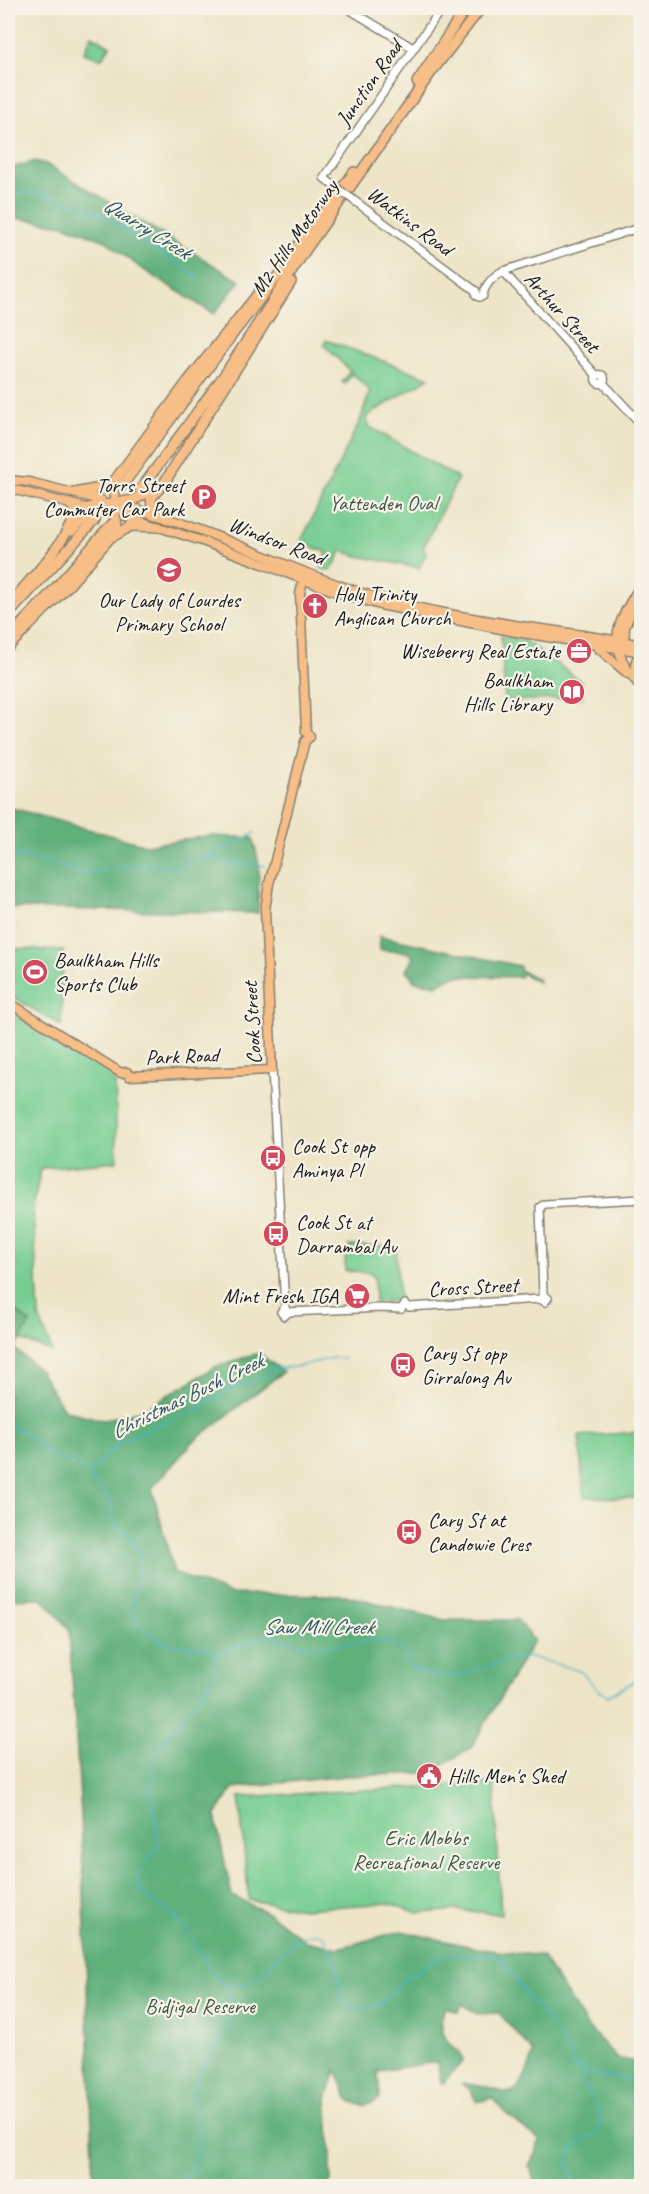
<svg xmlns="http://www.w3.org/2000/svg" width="649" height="2194" font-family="Caveat,sans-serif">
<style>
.green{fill:#77cd92;stroke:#4a7457;stroke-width:1.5}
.forest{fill:#61b07c;stroke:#3e664c;stroke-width:1.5}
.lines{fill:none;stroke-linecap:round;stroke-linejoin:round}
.stream{stroke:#48b3c6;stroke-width:1.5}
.minor-casing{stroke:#858072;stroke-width:10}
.major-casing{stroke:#858072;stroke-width:11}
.highway-casing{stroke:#858072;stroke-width:12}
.minor{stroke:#fff;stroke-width:7}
.major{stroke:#f7be87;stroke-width:8}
.highway{stroke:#f7be87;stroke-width:9}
.minor-bridge-casing{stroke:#858072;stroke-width:10;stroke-linecap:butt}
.minor-bridge{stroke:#fff;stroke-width:7}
.labels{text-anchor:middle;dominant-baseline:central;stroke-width:4.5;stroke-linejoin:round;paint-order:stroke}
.street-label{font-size:21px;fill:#1c1c1c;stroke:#f7f3e8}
.poi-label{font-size:21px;fill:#1c1c1c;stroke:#f7f3e8;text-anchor:start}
.park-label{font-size:21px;fill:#3c5a45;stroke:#f7f3e8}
.water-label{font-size:22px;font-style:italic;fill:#2e5860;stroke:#f7f3e8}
</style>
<rect width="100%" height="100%" fill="#f7f3e8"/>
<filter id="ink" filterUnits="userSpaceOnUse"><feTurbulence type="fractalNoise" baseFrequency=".0167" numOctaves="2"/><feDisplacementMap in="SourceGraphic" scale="12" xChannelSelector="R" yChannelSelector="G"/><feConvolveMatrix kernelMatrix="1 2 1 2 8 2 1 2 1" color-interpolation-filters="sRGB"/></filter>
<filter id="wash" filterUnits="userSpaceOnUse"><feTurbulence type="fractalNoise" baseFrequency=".008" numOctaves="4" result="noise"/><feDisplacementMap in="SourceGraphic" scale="24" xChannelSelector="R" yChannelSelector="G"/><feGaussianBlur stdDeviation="1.35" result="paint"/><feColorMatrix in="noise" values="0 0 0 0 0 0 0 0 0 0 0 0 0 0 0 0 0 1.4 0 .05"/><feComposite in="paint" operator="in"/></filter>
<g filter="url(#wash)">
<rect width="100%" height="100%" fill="#eee5c8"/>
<g class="green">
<path d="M 92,35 L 110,46 L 102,58 L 98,58 L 84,53 Z"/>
<path d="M 326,340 L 429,378 L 367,416 L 368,426 L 458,478 L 423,548 L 426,554 L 419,568 L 358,556 L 342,551 L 331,571 L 321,568 L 327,552 L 300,543 L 360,421 L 370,391 L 352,373 L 345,384 L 342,382 L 350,371 L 324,345 Z"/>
<path d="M 501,636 L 522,639 L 581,681 L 582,698 L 505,701 Z"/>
<path d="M 8,948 L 63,951 L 61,1026 L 8,994 Z"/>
<path d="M 8,1010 L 115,1075 L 117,1161 L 41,1168 L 33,1208 L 39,1316 L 52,1352 L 14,1337 L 8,1332 Z"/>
<path d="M 349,1246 L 396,1246 L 399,1301 L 375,1302 L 374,1275 C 363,1268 355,1274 345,1270 L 345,1257 Z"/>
<path d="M 641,1432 L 641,1498 L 584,1497 L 579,1436 Z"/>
<path d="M 494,1783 L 501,1914 L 457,1910 L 419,1913 L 388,1903 L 303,1909 L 249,1900 L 239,1797 Z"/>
</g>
<g class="forest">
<path d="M 35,161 L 46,164 L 240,281 L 214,314 L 139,267 L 106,241 L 64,225 L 8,217 L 8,169 Z"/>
<path d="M 8,807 L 146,845 L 211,836 L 253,838 L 259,864 L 258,913 L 8,908 Z"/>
<path d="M 379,936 L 520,966 L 520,970 L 538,979 L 538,982 L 521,973 L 520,977 L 454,976 L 437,985 L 413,981 L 411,974 L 406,971 L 413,956 L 407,952 L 380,950 Z"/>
<path d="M 8,1304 L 30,1323 L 15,1349 L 41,1372 L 64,1410 L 103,1420 L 143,1410 L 217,1366 L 259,1353 L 283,1372 L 193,1442 L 152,1488 L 174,1573 L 230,1594 L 345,1595 L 444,1620 L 517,1620 L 534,1640 L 471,1748 L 428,1773 L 346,1776 L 233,1788 L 215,1816 L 232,1896 L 268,1913 L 306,1941 L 338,1948 L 401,1931 L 482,1949 L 542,1956 L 587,2026 L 618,2059 L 641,2063 L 641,2186 L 536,2186 L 529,2165 L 536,2154 L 539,2140 L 505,2113 L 492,2098 L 477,2102 L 470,2090 L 462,2084 C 509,2084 512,2117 534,2053 L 499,2013 L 477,2014 L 462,2004 L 458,2012 L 446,2007 C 436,2022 444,2045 460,2052 L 463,2060 C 458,2069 449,2073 444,2083 L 441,2083 L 437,2062 L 378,2071 L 380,2098 C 368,2108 362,2107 349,2100 L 336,2070 L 327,2099 L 331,2154 L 331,2182 L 324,2186 L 94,2186 L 81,1815 L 69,1629 L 42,1598 L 8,1599 Z"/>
</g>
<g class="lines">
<g class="stream">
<path d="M 8,191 L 43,194 L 94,210 L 199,278"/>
<path d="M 8,855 L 39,860 L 82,873 L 141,865 L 178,866 L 240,842 L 255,833"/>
<path d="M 207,856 L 229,864 L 252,864 L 265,866"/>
<path d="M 8,1424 L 27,1435 L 55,1458 L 76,1465 L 86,1472 L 112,1503 L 115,1525 L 128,1533 L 141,1554 L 132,1615 L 138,1626 L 164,1643 L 207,1649 L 215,1654 C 225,1682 175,1720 162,1743 C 143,1779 155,1807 158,1844 L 156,1850 L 138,1873 L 137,1879 L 141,1889 L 148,1898 L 171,1914 L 188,1931 L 210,1971 L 227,1988 L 230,2000 L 228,2028 L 201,2070 L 193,2090 L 194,2111 L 201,2139 L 191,2170 L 183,2186"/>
<path d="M 86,1472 L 95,1466 L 122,1440 L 197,1409 L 232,1388 L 258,1379 L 272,1369 L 295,1367 L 333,1358 L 344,1359"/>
<path d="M 215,1654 C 232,1652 246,1640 263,1638 C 280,1636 293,1644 309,1646 C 334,1649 378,1633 400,1647 L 411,1668 L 431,1675 L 444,1676 L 462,1675 L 511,1659 L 531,1657 L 580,1671 L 600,1691 L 608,1696 L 642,1677"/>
<path d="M 228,1987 C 239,1985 250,1982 259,1975 C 273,1964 303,1922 325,1937 L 336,1964 L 341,1995 L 350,2006 L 362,2009 L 381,2004 L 405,1978 L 444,1955 L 488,1954 L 498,1957 L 517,1981 L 528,1998 L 543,2015 L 560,2037 L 599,2112 L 601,2122 L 597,2134 C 571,2142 560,2164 577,2186"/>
<path d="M 575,2062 L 590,2074 L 635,2080"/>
</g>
</g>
</g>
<g filter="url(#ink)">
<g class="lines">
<g class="minor-casing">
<g id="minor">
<path d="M 347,8 L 413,48"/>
<path d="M 333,185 L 324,178 L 442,8"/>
<path d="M 352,199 L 476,291 L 476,295 L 479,297 L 483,296 C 484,286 493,276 503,271 L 642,227"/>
<path d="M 503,271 L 597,376"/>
<circle cx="600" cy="379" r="4.5"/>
<path d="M 603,383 L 642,425"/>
<path d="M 272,1070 L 285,1308"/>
<path d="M 285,1308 L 281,1312 L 284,1316 L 289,1312 L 381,1308 L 401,1309"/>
<path d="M 401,1309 L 405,1304 L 409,1307 L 540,1299 L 545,1302 L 548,1298 L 543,1295 L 540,1207 L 545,1204 L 642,1199"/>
</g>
</g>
<g class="major-casing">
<g id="major">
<path d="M 8,480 L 29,482 L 101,500"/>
<path d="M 8,488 L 94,510"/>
<path d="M 131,508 C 213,528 288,571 369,595 C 458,621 551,628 642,645"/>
<path d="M 125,516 L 205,542 L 339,593 L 380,605 L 516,632 L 642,652"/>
<path d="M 642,583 C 613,630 605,643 642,689"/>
<path d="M 597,647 L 628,674"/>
<path d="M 624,647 L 625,627 L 638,597"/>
<path d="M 636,673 L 636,660 L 642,656"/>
<path d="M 8,1002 L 121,1073 L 127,1072 L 129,1076"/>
<path d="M 129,1076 L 272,1070 L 265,910 L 269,884 L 305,741 L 310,737 L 306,732 L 300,594 L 304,577"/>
</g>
</g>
<g class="highway-casing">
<g id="highway">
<path d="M 417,82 L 466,8"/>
<path d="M 325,212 L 354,172"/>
<path d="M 293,252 L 327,209"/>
<path d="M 115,480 C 110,497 117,508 131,518"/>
<path d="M 122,486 L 232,335 L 298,250"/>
<path d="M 140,490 L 225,374 L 307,248 L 433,70 L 481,8"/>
<path d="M 74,493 L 106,487 L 115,480 L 188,381 L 265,285"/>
<path d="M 88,508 L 133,500 L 156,488"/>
<path d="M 168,519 L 152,508 L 151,498 L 164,483 L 291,282"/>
<path d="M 72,531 C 85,513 116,506 137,509"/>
<path d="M 114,536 L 131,526 L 159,527"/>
<path d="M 8,605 C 27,584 70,539 75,511 L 70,504"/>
<path d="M 8,615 L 95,520"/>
<path d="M 8,638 L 50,594 L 112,524"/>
<path d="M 8,647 L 70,584 L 116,531 C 120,513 108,507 94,499"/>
</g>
</g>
<use href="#minor" class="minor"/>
<use href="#major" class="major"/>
<use href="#highway" class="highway"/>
<g class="minor-bridge-casing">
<path id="minor-bridge" d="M 333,185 L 352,199"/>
</g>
<use href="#minor-bridge" class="minor-bridge"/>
</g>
</g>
<defs>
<g id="parking-disc" transform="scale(1.35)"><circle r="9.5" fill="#d1495b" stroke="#f7f3e8"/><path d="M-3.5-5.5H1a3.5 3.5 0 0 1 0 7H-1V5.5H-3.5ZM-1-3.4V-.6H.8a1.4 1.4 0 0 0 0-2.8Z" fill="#fff"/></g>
<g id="school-disc" transform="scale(1.35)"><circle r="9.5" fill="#d1495b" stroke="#f7f3e8"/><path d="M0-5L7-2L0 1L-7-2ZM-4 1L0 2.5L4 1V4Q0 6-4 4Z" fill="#fff"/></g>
<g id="church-disc" transform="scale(1.35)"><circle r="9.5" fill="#d1495b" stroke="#f7f3e8"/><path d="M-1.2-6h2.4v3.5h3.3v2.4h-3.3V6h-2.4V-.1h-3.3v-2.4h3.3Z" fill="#fff"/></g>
<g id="office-disc" transform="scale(1.35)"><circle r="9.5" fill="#d1495b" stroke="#f7f3e8"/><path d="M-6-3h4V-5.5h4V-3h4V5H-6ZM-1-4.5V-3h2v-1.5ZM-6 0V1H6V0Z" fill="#fff"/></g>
<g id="library-disc" transform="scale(1.35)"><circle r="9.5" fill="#d1495b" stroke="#f7f3e8"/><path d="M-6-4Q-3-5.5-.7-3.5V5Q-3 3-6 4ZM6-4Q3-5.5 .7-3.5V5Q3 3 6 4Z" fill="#fff"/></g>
<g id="stadium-disc" transform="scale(1.35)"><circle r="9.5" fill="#d1495b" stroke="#f7f3e8"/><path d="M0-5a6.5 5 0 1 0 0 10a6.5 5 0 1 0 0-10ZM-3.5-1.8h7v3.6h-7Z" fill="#fff"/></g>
<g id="bus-disc" transform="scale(1.35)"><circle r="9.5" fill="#d1495b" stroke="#f7f3e8"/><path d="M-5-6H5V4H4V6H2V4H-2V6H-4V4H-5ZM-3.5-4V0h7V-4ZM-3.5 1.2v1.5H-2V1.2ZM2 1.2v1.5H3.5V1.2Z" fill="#fff"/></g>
<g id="supermarket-disc" transform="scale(1.35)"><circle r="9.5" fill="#d1495b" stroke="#f7f3e8"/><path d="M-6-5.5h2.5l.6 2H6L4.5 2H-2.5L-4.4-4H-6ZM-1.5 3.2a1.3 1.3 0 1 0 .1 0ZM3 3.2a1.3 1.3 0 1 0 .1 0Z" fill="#fff"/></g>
<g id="civic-disc" transform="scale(1.35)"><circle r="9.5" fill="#d1495b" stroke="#f7f3e8"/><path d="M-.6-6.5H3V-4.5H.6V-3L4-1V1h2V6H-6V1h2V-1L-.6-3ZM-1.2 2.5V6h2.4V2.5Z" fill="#fff"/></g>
</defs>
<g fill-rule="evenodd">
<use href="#parking-disc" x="204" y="497"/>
<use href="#school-disc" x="169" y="570"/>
<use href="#church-disc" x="315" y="606"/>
<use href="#office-disc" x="579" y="651"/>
<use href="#library-disc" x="572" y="692"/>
<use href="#stadium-disc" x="35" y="972"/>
<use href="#bus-disc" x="273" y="1158"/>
<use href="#bus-disc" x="276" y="1234"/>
<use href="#supermarket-disc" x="357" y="1296"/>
<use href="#bus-disc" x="403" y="1365"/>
<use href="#bus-disc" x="409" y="1532"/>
<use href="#civic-disc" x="429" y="1776"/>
</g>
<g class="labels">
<g class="street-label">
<text transform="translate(369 83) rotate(-55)">Junction Road</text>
<text transform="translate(410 221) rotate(37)">Watkins Road</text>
<text transform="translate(294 238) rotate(-55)">M2 Hills Motorway</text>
<text transform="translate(562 312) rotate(48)">Arthur Street</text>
<text transform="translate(277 541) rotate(21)">Windsor Road</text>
<text transform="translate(252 1023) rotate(-93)">Cook Street</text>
<text transform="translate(182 1056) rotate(-2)">Park Road</text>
<text transform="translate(473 1287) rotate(-3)">Cross Street</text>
</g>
<g class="poi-label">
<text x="184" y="485" text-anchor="end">Torrs Street<tspan x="184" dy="24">Commuter Car Park</tspan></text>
<text x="334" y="594">Holy Trinity<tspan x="334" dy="24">Anglican Church</tspan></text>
<text x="169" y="600" text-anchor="middle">Our Lady of Lourdes<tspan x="169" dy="24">Primary School</tspan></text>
<text x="560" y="651" text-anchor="end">Wiseberry Real Estate</text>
<text x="552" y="680" text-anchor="end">Baulkham<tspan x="552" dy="24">Hills Library</tspan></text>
<text x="54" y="960">Baulkham Hills<tspan x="54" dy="24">Sports Club</tspan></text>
<text x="292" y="1146">Cook St opp<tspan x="292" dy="24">Aminya Pl</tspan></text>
<text x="296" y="1222">Cook St at<tspan x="296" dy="24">Darrambal Av</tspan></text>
<text x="338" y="1296" text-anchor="end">Mint Fresh IGA</text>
<text x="422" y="1353">Cary St opp<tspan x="422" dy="24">Girralong Av</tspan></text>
<text x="428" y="1520">Cary St at<tspan x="428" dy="24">Candowie Cres</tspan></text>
<text x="448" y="1776">Hills Men's Shed</text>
</g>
<g class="park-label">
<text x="383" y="503">Yattenden Oval</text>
<text x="426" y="1838">Eric Mobbs<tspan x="426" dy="24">Recreational Reserve</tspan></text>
<text x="200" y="2006">Bidjigal Reserve</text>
</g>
<g class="water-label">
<text transform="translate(147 228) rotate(32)">Quarry Creek</text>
<text transform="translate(187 1396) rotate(-26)">Christmas Bush Creek</text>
<text x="318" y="1627">Saw Mill Creek</text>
</g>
</g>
<rect width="649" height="2194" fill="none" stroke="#f7f3e8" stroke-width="30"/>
</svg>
